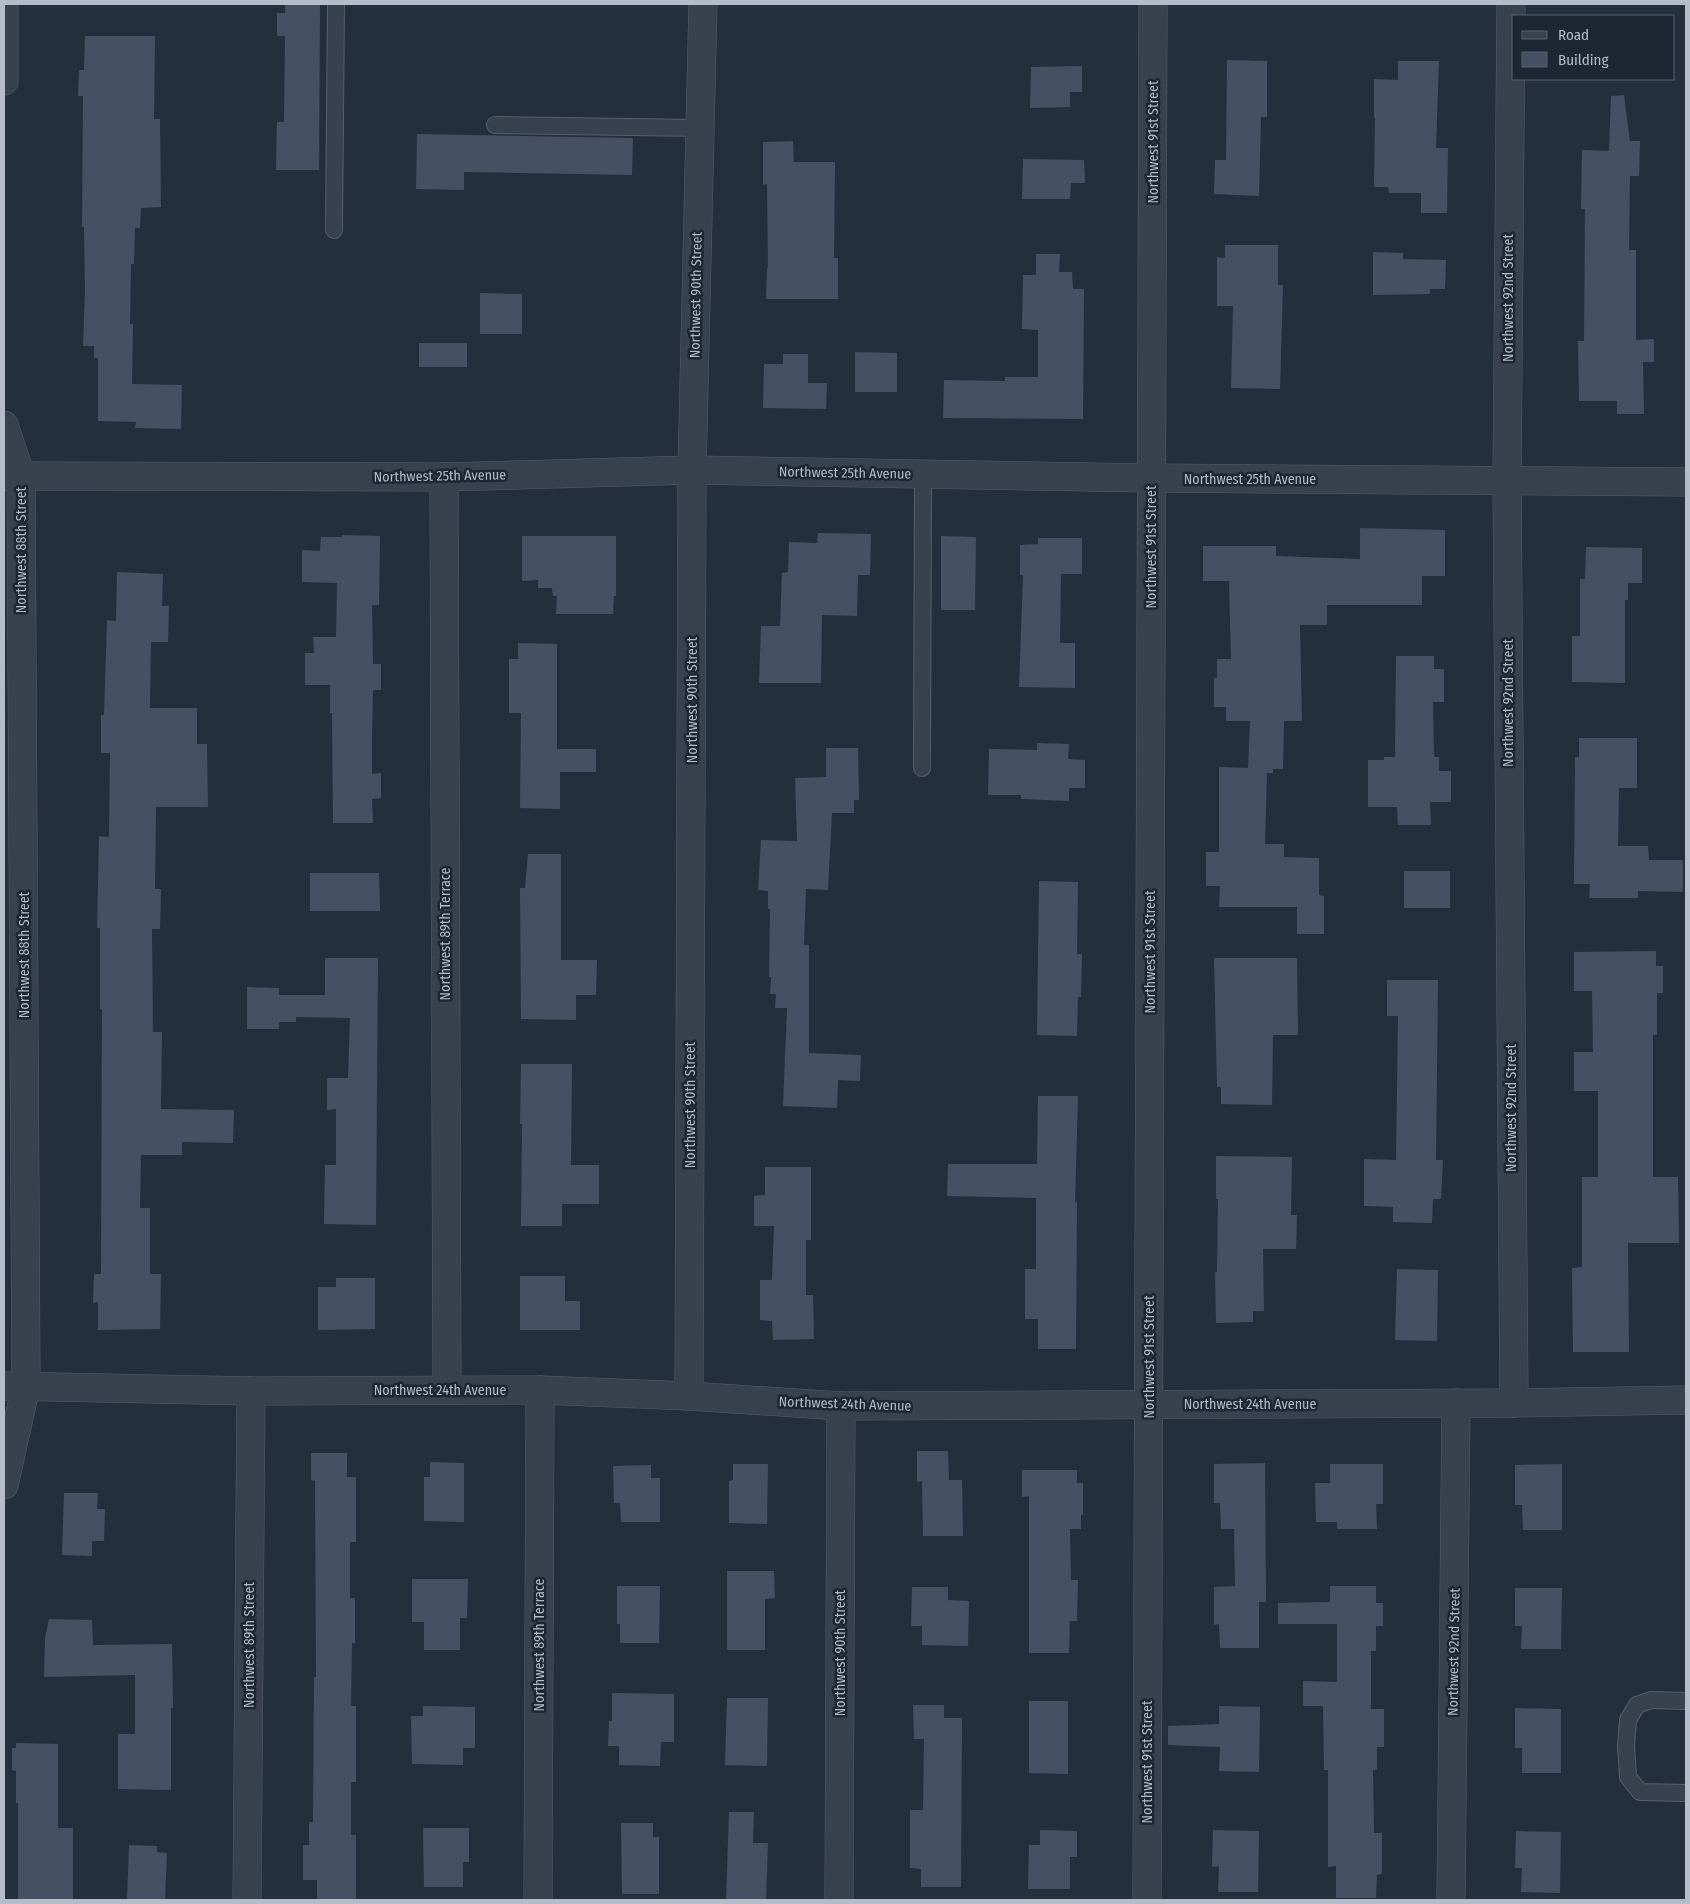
<svg xmlns="http://www.w3.org/2000/svg" width="1690" height="1904" font-family="'Fira Sans Condensed',sans-serif">
<style>
.building{fill:#455162}
.lines{fill:none;stroke-linecap:round;stroke-linejoin:round}
.lane-casing{stroke:#565f6c;stroke-width:18}
.street-casing{stroke:#565f6c;stroke-width:29}
.lane{stroke:#38414e;stroke-width:16}
.street{stroke:#38414e;stroke-width:28}
.labels{text-anchor:middle;dominant-baseline:central;stroke-width:5;stroke-linejoin:round;paint-order:stroke}
.street-label{font-size:14px;fill:#b4bcc9;stroke:#1d2633}
</style>
<rect width="100%" height="100%" fill="#242f3e"/>
<g class="building">
<path d="M 285,4 L 320,4 L 319,170 L 276,170 L 277,122 L 284,122 L 285,36 L 277,36 L 277,13 L 285,13 Z"/>
<path d="M 85,36 L 155,36 L 154,119 L 160,119 L 161,207 L 141,208 L 140,228 L 135,228 L 134,264 L 131,264 L 130,324 L 133,324 L 132,384 L 182,385 L 181,429 L 135,428 L 136,422 L 98,421 L 98,358 L 94,358 L 94,346 L 83,346 L 85,290 L 84,227 L 82,227 L 83,96 L 78,96 L 79,70 L 84,70 Z"/>
<path d="M 1227,60 L 1267,61 L 1267,117 L 1261,117 L 1259,196 L 1214,194 L 1215,160 L 1226,160 Z"/>
<path d="M 1398,61 L 1439,61 L 1436,148 L 1448,148 L 1447,213 L 1421,213 L 1421,193 L 1389,193 L 1388,187 L 1374,187 L 1375,118 L 1374,118 L 1374,79 L 1398,80 Z"/>
<path d="M 1082,66 L 1082,92 L 1070,92 L 1070,107 L 1030,108 L 1031,67 Z"/>
<path d="M 1624,95 L 1630,141 L 1640,141 L 1639,176 L 1630,176 L 1629,250 L 1636,250 L 1636,340 L 1654,339 L 1654,362 L 1643,362 L 1644,414 L 1617,414 L 1617,401 L 1579,401 L 1578,341 L 1584,341 L 1585,209 L 1581,209 L 1582,150 L 1609,151 L 1611,96 Z"/>
<path d="M 417,134 L 633,138 L 632,175 L 464,172 L 464,190 L 416,189 Z"/>
<path d="M 793,141 L 794,162 L 835,162 L 834,258 L 838,258 L 838,299 L 766,299 L 767,268 L 768,268 L 767,184 L 763,185 L 763,142 Z"/>
<path d="M 1023,159 L 1084,160 L 1085,183 L 1071,183 L 1070,199 L 1022,199 Z"/>
<path d="M 1225,245 L 1278,245 L 1278,285 L 1283,285 L 1280,389 L 1231,388 L 1233,306 L 1217,306 L 1217,257 L 1225,258 Z"/>
<path d="M 1373,252 L 1403,253 L 1403,259 L 1446,260 L 1445,289 L 1430,289 L 1430,294 L 1373,295 Z"/>
<path d="M 1036,254 L 1060,254 L 1059,272 L 1072,272 L 1073,289 L 1084,289 L 1083,419 L 943,418 L 944,380 L 1005,381 L 1005,377 L 1038,377 L 1038,330 L 1022,329 L 1023,275 L 1036,275 Z"/>
<path d="M 480,293 L 522,294 L 522,334 L 480,334 Z"/>
<rect x="419" y="343" width="48" height="24"/>
<path d="M 855,352 L 897,353 L 897,392 L 855,392 Z"/>
<path d="M 783,354 L 808,354 L 808,383 L 827,383 L 826,409 L 763,408 L 764,364 L 783,364 Z"/>
<path d="M 1360,528 L 1445,530 L 1445,576 L 1422,576 L 1422,605 L 1327,605 L 1327,625 L 1300,625 L 1302,721 L 1284,721 L 1283,769 L 1273,769 L 1273,773 L 1267,773 L 1265,844 L 1284,844 L 1284,857 L 1319,858 L 1319,895 L 1324,896 L 1324,934 L 1297,934 L 1297,907 L 1219,907 L 1220,886 L 1206,886 L 1206,852 L 1219,852 L 1219,767 L 1248,768 L 1250,721 L 1226,721 L 1226,707 L 1214,707 L 1214,678 L 1217,678 L 1217,659 L 1231,659 L 1229,581 L 1203,581 L 1203,546 L 1276,546 L 1276,556 L 1360,559 Z"/>
<path d="M 818,533 L 871,534 L 870,575 L 858,575 L 857,616 L 822,615 L 821,683 L 759,683 L 761,626 L 780,626 L 782,573 L 788,572 L 789,542 L 817,543 Z"/>
<path d="M 342,535 L 380,536 L 379,605 L 372,605 L 373,664 L 381,664 L 381,690 L 373,690 L 372,736 L 372,774 L 381,773 L 381,798 L 372,799 L 373,823 L 333,823 L 332,713 L 330,713 L 330,685 L 305,685 L 305,653 L 314,653 L 313,637 L 336,637 L 337,583 L 302,582 L 302,550 L 320,551 L 321,537 L 342,537 Z"/>
<path d="M 522,536 L 616,536 L 616,596 L 614,596 L 613,614 L 556,614 L 557,596 L 553,596 L 552,588 L 538,588 L 538,580 L 522,581 Z"/>
<path d="M 941,536 L 976,537 L 975,610 L 941,610 Z"/>
<path d="M 1038,538 L 1082,538 L 1082,574 L 1061,574 L 1060,643 L 1075,643 L 1075,688 L 1019,687 L 1023,575 L 1020,575 L 1020,545 L 1038,544 Z"/>
<path d="M 1586,547 L 1642,548 L 1642,583 L 1628,583 L 1628,600 L 1625,600 L 1625,683 L 1572,682 L 1572,636 L 1580,636 L 1580,579 L 1585,579 Z"/>
<path d="M 117,572 L 163,574 L 162,606 L 169,606 L 168,642 L 151,642 L 150,708 L 197,708 L 197,744 L 207,744 L 208,807 L 156,807 L 155,889 L 161,889 L 160,929 L 152,929 L 153,1032 L 162,1032 L 161,1109 L 234,1110 L 233,1143 L 182,1142 L 182,1155 L 141,1155 L 140,1208 L 150,1208 L 150,1274 L 161,1274 L 160,1329 L 98,1330 L 98,1302 L 93,1303 L 94,1274 L 101,1274 L 102,1009 L 100,1009 L 100,928 L 97,928 L 99,836 L 109,837 L 110,753 L 101,753 L 101,715 L 104,715 L 107,620 L 116,621 Z"/>
<path d="M 518,643 L 557,644 L 557,749 L 596,749 L 596,772 L 560,772 L 560,809 L 520,808 L 521,713 L 509,713 L 509,659 L 518,659 Z"/>
<path d="M 1396,656 L 1434,656 L 1434,669 L 1444,669 L 1444,702 L 1433,702 L 1434,757 L 1439,757 L 1439,771 L 1451,771 L 1451,802 L 1430,802 L 1431,825 L 1398,825 L 1397,807 L 1368,807 L 1368,760 L 1384,760 L 1384,757 L 1395,757 Z"/>
<path d="M 1579,738 L 1637,738 L 1637,788 L 1619,788 L 1618,846 L 1648,846 L 1649,860 L 1683,860 L 1683,892 L 1638,891 L 1638,898 L 1589,898 L 1590,884 L 1574,884 L 1575,757 L 1579,757 Z"/>
<path d="M 1037,743 L 1069,744 L 1068,759 L 1085,760 L 1085,788 L 1069,788 L 1069,801 L 1021,799 L 1021,795 L 988,795 L 989,749 L 1037,750 Z"/>
<path d="M 826,748 L 858,748 L 859,800 L 854,800 L 854,813 L 832,813 L 828,890 L 806,889 L 804,945 L 809,945 L 809,1053 L 861,1055 L 860,1081 L 838,1080 L 837,1108 L 783,1106 L 787,1008 L 775,1008 L 776,994 L 770,994 L 771,977 L 769,977 L 770,909 L 768,909 L 768,891 L 758,890 L 761,840 L 797,841 L 795,778 L 826,777 Z"/>
<path d="M 528,854 L 561,854 L 561,960 L 597,960 L 596,995 L 576,995 L 576,1020 L 521,1019 L 520,888 L 525,888 Z"/>
<rect x="1404" y="871" width="46" height="37"/>
<path d="M 310,873 L 379,873 L 380,911 L 310,911 Z"/>
<path d="M 1039,881 L 1078,882 L 1077,954 L 1082,954 L 1081,997 L 1078,997 L 1077,1036 L 1037,1035 Z"/>
<path d="M 1656,951 L 1656,966 L 1663,966 L 1663,993 L 1657,993 L 1657,1035 L 1653,1035 L 1653,1177 L 1678,1177 L 1679,1243 L 1628,1243 L 1629,1352 L 1573,1352 L 1572,1268 L 1582,1267 L 1582,1177 L 1598,1177 L 1598,1091 L 1574,1091 L 1574,1052 L 1593,1052 L 1592,991 L 1574,991 L 1574,952 Z"/>
<path d="M 325,958 L 378,958 L 376,1225 L 324,1224 L 325,1165 L 336,1165 L 336,1109 L 327,1110 L 327,1078 L 348,1078 L 350,1018 L 296,1017 L 296,1022 L 279,1022 L 279,1029 L 247,1029 L 247,987 L 279,988 L 279,995 L 325,995 Z"/>
<path d="M 1214,958 L 1297,958 L 1298,1035 L 1273,1035 L 1272,1105 L 1221,1104 L 1221,1087 L 1217,1087 Z"/>
<path d="M 1387,980 L 1438,980 L 1436,1160 L 1443,1160 L 1441,1199 L 1433,1199 L 1432,1223 L 1393,1222 L 1393,1207 L 1364,1206 L 1364,1159 L 1396,1160 L 1398,1016 L 1387,1016 Z"/>
<path d="M 521,1064 L 572,1064 L 571,1165 L 599,1165 L 599,1204 L 562,1204 L 562,1226 L 521,1226 L 522,1124 L 520,1124 Z"/>
<path d="M 1038,1096 L 1078,1096 L 1075,1202 L 1077,1202 L 1076,1349 L 1038,1349 L 1038,1319 L 1025,1319 L 1025,1269 L 1036,1269 L 1036,1198 L 947,1196 L 948,1164 L 1037,1164 Z"/>
<path d="M 1216,1156 L 1292,1157 L 1291,1215 L 1297,1215 L 1296,1249 L 1263,1249 L 1264,1311 L 1253,1311 L 1253,1322 L 1216,1323 L 1215,1272 L 1217,1272 L 1218,1199 L 1216,1199 Z"/>
<path d="M 765,1167 L 811,1167 L 811,1240 L 806,1240 L 806,1295 L 813,1295 L 814,1339 L 773,1340 L 772,1321 L 760,1320 L 760,1280 L 772,1280 L 774,1226 L 754,1226 L 754,1196 L 765,1195 Z"/>
<path d="M 1397,1269 L 1438,1270 L 1437,1341 L 1395,1340 Z"/>
<path d="M 520,1276 L 565,1276 L 565,1301 L 580,1301 L 580,1330 L 520,1330 Z"/>
<path d="M 336,1278 L 375,1278 L 375,1329 L 318,1330 L 318,1287 L 336,1287 Z"/>
<path d="M 917,1451 L 948,1451 L 949,1480 L 962,1480 L 963,1536 L 923,1536 L 922,1481 L 917,1482 Z"/>
<path d="M 311,1453 L 347,1453 L 347,1477 L 356,1477 L 356,1542 L 350,1542 L 350,1598 L 355,1598 L 355,1643 L 352,1643 L 351,1706 L 356,1706 L 356,1782 L 351,1782 L 351,1835 L 356,1835 L 356,1900 L 317,1900 L 317,1880 L 303,1880 L 303,1845 L 309,1845 L 309,1822 L 313,1822 L 314,1677 L 316,1677 L 315,1481 L 311,1480 Z"/>
<path d="M 430,1462 L 464,1463 L 464,1522 L 424,1521 L 424,1477 L 430,1477 Z"/>
<path d="M 1265,1463 L 1266,1602 L 1259,1602 L 1259,1648 L 1220,1648 L 1219,1624 L 1214,1625 L 1214,1587 L 1235,1586 L 1234,1529 L 1221,1529 L 1220,1503 L 1214,1503 L 1214,1464 Z"/>
<path d="M 733,1464 L 768,1464 L 767,1524 L 729,1523 L 729,1481 L 733,1480 Z"/>
<path d="M 1330,1464 L 1383,1464 L 1383,1504 L 1376,1504 L 1377,1529 L 1337,1529 L 1337,1522 L 1316,1522 L 1315,1483 L 1330,1483 Z"/>
<path d="M 1562,1464 L 1562,1530 L 1523,1530 L 1522,1505 L 1515,1505 L 1515,1465 Z"/>
<path d="M 651,1465 L 651,1478 L 660,1478 L 660,1522 L 621,1522 L 620,1503 L 614,1503 L 613,1466 Z"/>
<path d="M 1022,1470 L 1077,1470 L 1077,1483 L 1083,1483 L 1083,1515 L 1081,1515 L 1081,1529 L 1070,1529 L 1071,1580 L 1078,1580 L 1077,1621 L 1070,1621 L 1069,1653 L 1029,1653 L 1029,1496 L 1022,1497 Z"/>
<path d="M 64,1493 L 98,1493 L 97,1509 L 105,1509 L 104,1541 L 92,1541 L 92,1556 L 62,1555 Z"/>
<path d="M 727,1571 L 774,1571 L 775,1598 L 765,1599 L 765,1650 L 727,1650 Z"/>
<path d="M 412,1579 L 468,1579 L 467,1618 L 460,1618 L 460,1650 L 424,1650 L 424,1622 L 412,1622 Z"/>
<path d="M 617,1586 L 660,1586 L 659,1643 L 620,1643 L 620,1624 L 617,1624 Z"/>
<path d="M 1330,1586 L 1376,1586 L 1376,1603 L 1383,1603 L 1383,1626 L 1376,1626 L 1376,1651 L 1371,1651 L 1371,1709 L 1384,1709 L 1384,1747 L 1377,1747 L 1377,1770 L 1373,1770 L 1374,1833 L 1382,1833 L 1382,1874 L 1377,1875 L 1376,1898 L 1336,1898 L 1336,1866 L 1328,1867 L 1328,1770 L 1324,1770 L 1323,1706 L 1303,1706 L 1303,1681 L 1337,1682 L 1337,1624 L 1278,1624 L 1278,1603 L 1330,1602 Z"/>
<path d="M 912,1587 L 948,1587 L 948,1600 L 969,1601 L 968,1646 L 922,1645 L 922,1626 L 911,1626 Z"/>
<path d="M 1515,1588 L 1562,1588 L 1561,1649 L 1521,1649 L 1522,1626 L 1515,1626 Z"/>
<path d="M 49,1619 L 92,1620 L 93,1645 L 172,1644 L 173,1708 L 171,1708 L 171,1790 L 118,1789 L 118,1734 L 135,1734 L 135,1675 L 44,1677 L 45,1638 Z"/>
<path d="M 612,1693 L 674,1694 L 674,1742 L 661,1742 L 660,1766 L 619,1765 L 619,1746 L 608,1746 L 609,1721 L 612,1721 Z"/>
<path d="M 727,1698 L 768,1698 L 767,1766 L 725,1765 Z"/>
<path d="M 1029,1701 L 1068,1701 L 1068,1774 L 1029,1773 Z"/>
<path d="M 913,1705 L 944,1705 L 944,1718 L 962,1718 L 961,1887 L 921,1887 L 921,1869 L 910,1868 L 910,1810 L 923,1810 L 924,1739 L 914,1739 Z"/>
<path d="M 423,1706 L 475,1707 L 475,1748 L 463,1748 L 463,1765 L 412,1764 L 411,1716 L 423,1716 Z"/>
<path d="M 1219,1706 L 1260,1707 L 1259,1772 L 1219,1771 L 1220,1747 L 1168,1745 L 1168,1726 L 1219,1724 Z"/>
<path d="M 1515,1708 L 1561,1709 L 1561,1773 L 1522,1773 L 1522,1748 L 1515,1748 Z"/>
<path d="M 16,1743 L 58,1744 L 58,1828 L 73,1828 L 73,1900 L 18,1900 L 18,1803 L 16,1803 L 16,1771 L 12,1770 L 12,1748 L 16,1748 Z"/>
<path d="M 729,1812 L 754,1812 L 753,1843 L 768,1843 L 766,1900 L 726,1900 Z"/>
<path d="M 621,1823 L 653,1823 L 653,1837 L 659,1837 L 659,1894 L 622,1894 Z"/>
<path d="M 423,1828 L 469,1828 L 469,1862 L 463,1862 L 463,1887 L 424,1887 Z"/>
<path d="M 1040,1830 L 1077,1831 L 1077,1857 L 1070,1857 L 1070,1889 L 1028,1889 L 1029,1845 L 1040,1845 Z"/>
<path d="M 1213,1830 L 1259,1831 L 1258,1892 L 1218,1892 L 1219,1866 L 1212,1867 Z"/>
<path d="M 1516,1831 L 1561,1832 L 1560,1893 L 1521,1892 L 1522,1868 L 1515,1868 Z"/>
<path d="M 129,1845 L 157,1846 L 157,1852 L 167,1853 L 165,1900 L 127,1900 Z"/>
</g>
<g class="lines">
<g class="lane-casing">
<g id="lane">
<path d="M 495,125 L 700,128"/>
<path d="M 334,230 L 336,4"/>
<path d="M 922,768 L 923,474"/>
<path d="M 1686,1701 L 1651,1700 L 1637,1705 L 1628,1720 L 1626,1746 L 1628,1777 L 1640,1792 L 1686,1793"/>
</g>
</g>
<g class="street-casing">
<g id="street">
<path d="M 1511,4 L 1507,481 L 1514,1403"/>
<path d="M 4,81 L 4,4"/>
<path d="M 4,425 L 21,476 L 26,1386 L 4,1485"/>
<path d="M 4,476 L 444,477 L 692,470 L 1151,478 L 1686,482"/>
<path d="M 444,477 L 447,1390"/>
<path d="M 4,1386 L 251,1391 L 540,1390 L 689,1396 L 841,1406 L 1514,1403 L 1686,1400"/>
<path d="M 689,1396 L 692,470 L 703,4"/>
<path d="M 247,1900 L 251,1391"/>
<path d="M 538,1900 L 540,1390"/>
<path d="M 839,1900 L 841,1406"/>
<path d="M 1147,1900 L 1153,4"/>
<path d="M 1451,1900 L 1456,1403"/>
</g>
</g>
<use href="#lane" class="lane"/>
<use href="#street" class="street"/>
</g>
<g class="labels">
<g class="street-label">
<text transform="translate(1153 142) rotate(-90)">Northwest 91st Street</text>
<text transform="translate(696 295) rotate(-89)">Northwest 90th Street</text>
<text transform="translate(1508 298) rotate(-90)">Northwest 92nd Street</text>
<text transform="translate(845 473) rotate(1)">Northwest 25th Avenue</text>
<text transform="translate(440 476) rotate(-1)">Northwest 25th Avenue</text>
<text x="1250" y="479">Northwest 25th Avenue</text>
<text transform="translate(1151 547) rotate(-90)">Northwest 91st Street</text>
<text transform="translate(21 550) rotate(-90)">Northwest 88th Street</text>
<text transform="translate(692 700) rotate(-90)">Northwest 90th Street</text>
<text transform="translate(1508 703) rotate(-90)">Northwest 92nd Street</text>
<text transform="translate(445 934) rotate(-90)">Northwest 89th Terrace</text>
<text transform="translate(1150 952) rotate(-90)">Northwest 91st Street</text>
<text transform="translate(24 955) rotate(-90)">Northwest 88th Street</text>
<text transform="translate(690 1105) rotate(-90)">Northwest 90th Street</text>
<text transform="translate(1511 1108) rotate(-90)">Northwest 92nd Street</text>
<text transform="translate(1149 1357) rotate(-90)">Northwest 91st Street</text>
<text x="440" y="1390">Northwest 24th Avenue</text>
<text transform="translate(845 1404) rotate(2)">Northwest 24th Avenue</text>
<text x="1250" y="1404">Northwest 24th Avenue</text>
<text transform="translate(249 1645) rotate(-90)">Northwest 89th Street</text>
<text transform="translate(539 1645) rotate(-90)">Northwest 89th Terrace</text>
<text transform="translate(1454 1652) rotate(-89)">Northwest 92nd Street</text>
<text transform="translate(840 1653) rotate(-90)">Northwest 90th Street</text>
<text transform="translate(1147 1762) rotate(-90)">Northwest 91st Street</text>
</g>
</g>
<rect width="1690" height="1904" fill="none" stroke="#b4bcc9" stroke-width="10"/>
<rect x="1512" y="15" width="162" height="65" fill="#1d2633" stroke="#59626f"/>
<rect x="1522" y="31" width="25" height="8" fill="#38414e" stroke="#59626f"/>
<text x="1558" y="40" font-size="15" fill="#b4bcc9">Road</text>
<rect x="1522" y="52" width="25" height="15" fill="#455162" stroke="#59626f"/>
<text x="1558" y="65" font-size="15" fill="#b4bcc9">Building</text>
</svg>
